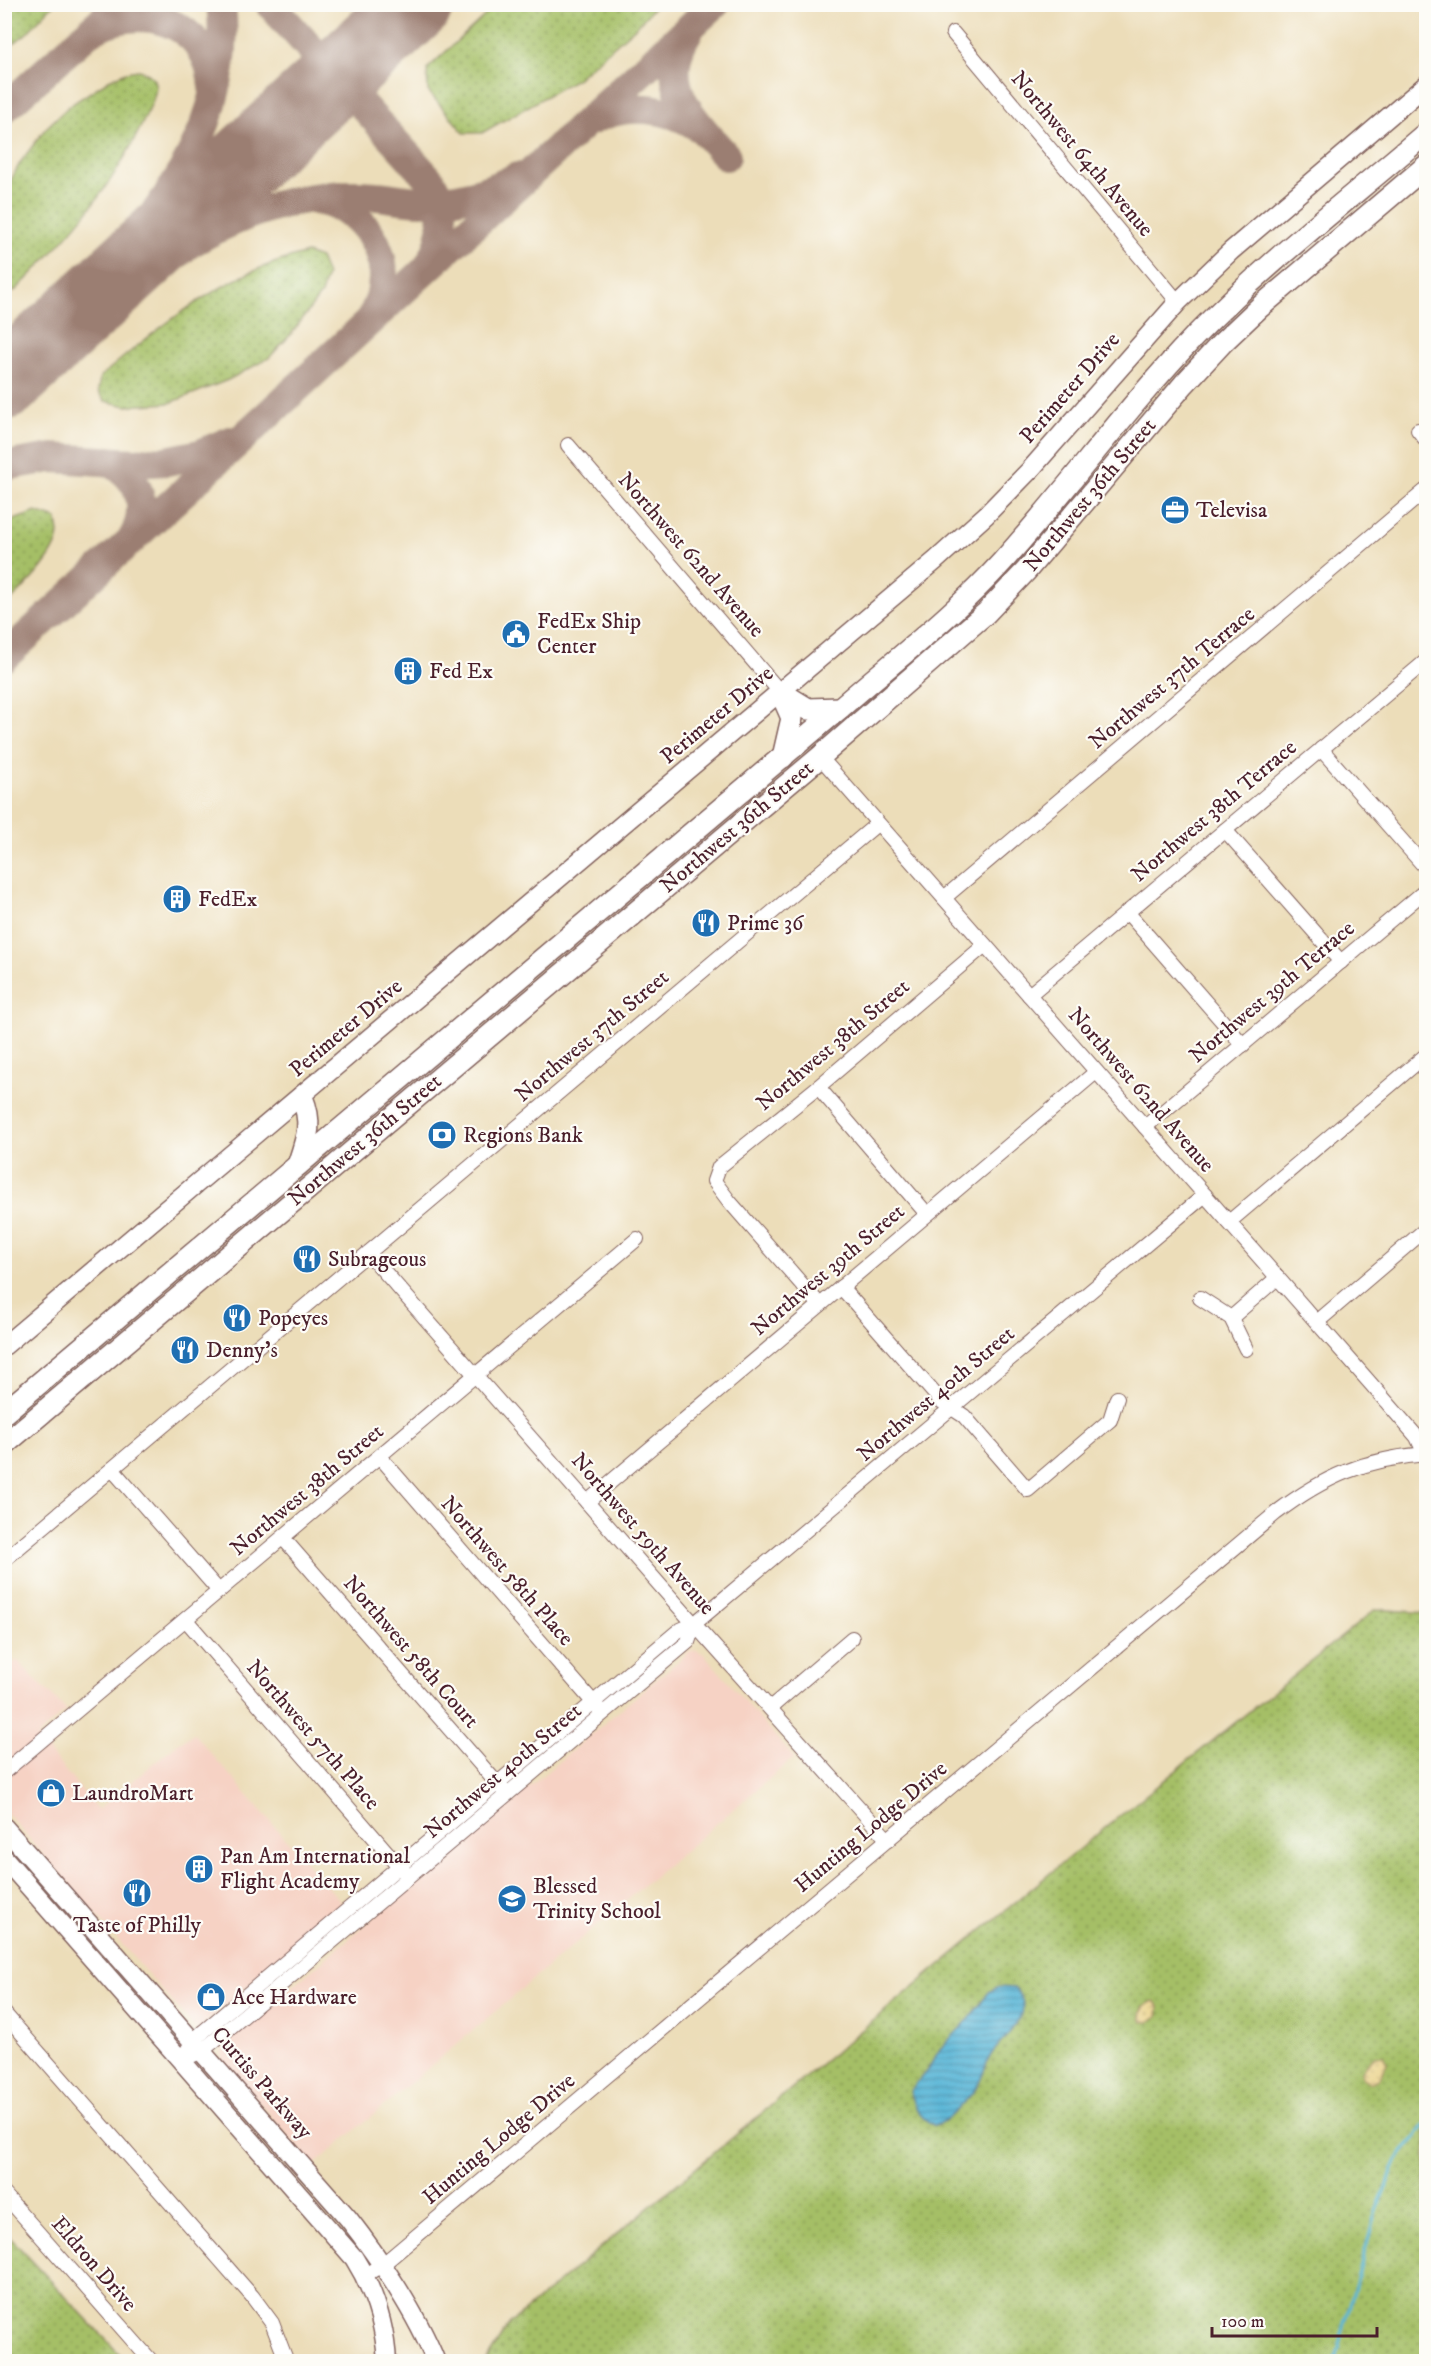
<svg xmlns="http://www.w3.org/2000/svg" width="1431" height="2366" font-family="'IM FELL DW Pica',serif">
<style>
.built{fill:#f6d2c4}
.grass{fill:url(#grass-dots);stroke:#786f48;stroke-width:1.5}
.sand{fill:url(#sand-dots);stroke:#9c7c64;stroke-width:1.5}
.water{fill:url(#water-rules);stroke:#516a81;stroke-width:1.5}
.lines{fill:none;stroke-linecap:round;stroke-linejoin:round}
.stream{stroke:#58b6d7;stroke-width:3}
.taxiway{stroke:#9b7e72;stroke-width:30}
.runway{stroke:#9b7e72;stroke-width:75}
.street-casing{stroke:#83625d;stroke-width:16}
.secondary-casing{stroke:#83625d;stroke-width:21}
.primary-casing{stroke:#83625d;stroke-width:24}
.street{stroke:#fff;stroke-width:14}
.secondary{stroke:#fff;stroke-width:18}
.primary{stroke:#fff;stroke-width:21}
.labels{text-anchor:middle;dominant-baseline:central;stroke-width:4.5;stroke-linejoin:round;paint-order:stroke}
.street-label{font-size:22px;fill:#4a1f2b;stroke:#fdfcf7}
.poi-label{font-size:22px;fill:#4a1f2b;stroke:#fdfcf7;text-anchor:start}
</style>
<defs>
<pattern id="grass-dots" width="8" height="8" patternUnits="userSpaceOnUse" patternTransform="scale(1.5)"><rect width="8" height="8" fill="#a5bf66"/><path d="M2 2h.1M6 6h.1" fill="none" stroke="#889b54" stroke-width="1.8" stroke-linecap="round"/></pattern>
<pattern id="sand-dots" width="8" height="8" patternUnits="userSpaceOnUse" patternTransform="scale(1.5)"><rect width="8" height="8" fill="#eeda9e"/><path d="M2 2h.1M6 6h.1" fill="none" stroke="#cebb88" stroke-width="1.8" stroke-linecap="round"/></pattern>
<pattern id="water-rules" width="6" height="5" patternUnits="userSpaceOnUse" patternTransform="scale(1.5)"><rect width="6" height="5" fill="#58b6d7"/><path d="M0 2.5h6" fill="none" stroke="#4b93af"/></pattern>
</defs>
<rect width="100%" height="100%" fill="#fdfcf7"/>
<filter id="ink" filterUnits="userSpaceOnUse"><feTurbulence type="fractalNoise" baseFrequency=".0167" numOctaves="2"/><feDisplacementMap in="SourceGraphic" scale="12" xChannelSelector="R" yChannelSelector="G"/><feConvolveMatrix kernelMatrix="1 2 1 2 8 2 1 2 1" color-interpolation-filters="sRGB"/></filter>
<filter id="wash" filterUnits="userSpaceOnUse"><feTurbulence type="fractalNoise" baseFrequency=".008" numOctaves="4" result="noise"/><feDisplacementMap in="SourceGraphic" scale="24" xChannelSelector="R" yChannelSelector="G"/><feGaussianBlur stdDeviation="1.35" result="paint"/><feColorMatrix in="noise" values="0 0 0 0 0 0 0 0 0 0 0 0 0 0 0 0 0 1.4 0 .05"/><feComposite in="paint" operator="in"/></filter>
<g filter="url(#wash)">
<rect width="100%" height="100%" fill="#ecddb9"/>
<g class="built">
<path d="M 696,1650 L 704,1654 L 794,1758 L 314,2165 L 222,2060 L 221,2052 L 224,2044 L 690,1651 Z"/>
<path d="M 17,1660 L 66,1710 L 37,1737 L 98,1810 L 178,1743 L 194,1734 L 343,1904 L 197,2030 L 5,1811 L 4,1670 Z"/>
</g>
<g class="grass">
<path d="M 5,4 L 53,4 L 53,5 L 26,34 L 5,50 Z"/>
<path d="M 496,5 L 496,4 L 656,5 L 639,24 L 578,78 L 482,133 L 464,133 L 428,91 L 427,69 Z"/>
<path d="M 138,70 C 169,77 152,103 143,122 C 113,188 67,239 16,290 L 9,294 L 5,294 L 5,191 L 20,163 L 45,129 L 69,106 L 109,80 L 126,72 Z"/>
<path d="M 307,253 L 320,258 L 327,275 L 321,294 L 292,333 L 269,358 L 228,380 L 170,403 L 126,406 L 105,401 L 98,391 L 100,377 C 150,334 202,292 263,267 C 278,261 293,257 307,253 Z"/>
<path d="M 36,512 L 57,519 C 57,523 59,529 59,533 C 58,556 21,591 5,606 L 5,523 Z"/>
<path d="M 1376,1609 L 1426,1613 L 1426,2361 L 485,2362 L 510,2323 L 1090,1840 Z"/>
<path d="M 5,2232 L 126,2361 L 5,2361 Z"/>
</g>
<g class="sand">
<path d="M 1154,2001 L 1159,2007 L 1158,2016 L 1149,2022 L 1143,2021 C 1138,2012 1145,2004 1154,2001 Z"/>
<path d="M 1375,2056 L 1383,2056 L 1387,2063 L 1378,2079 L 1369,2083 C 1354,2075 1366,2065 1375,2056 Z"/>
</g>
<path class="water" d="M 997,1987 L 1015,1988 C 1018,1992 1023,1998 1023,2004 C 1023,2022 1001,2041 991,2055 C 985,2064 983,2076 978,2085 C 972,2095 946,2123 935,2126 C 920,2118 913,2107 910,2091 L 928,2069 L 940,2049 L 971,2017 L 989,1992 Z"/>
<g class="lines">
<path class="stream" d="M 1334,2362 L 1376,2211 L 1397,2160 L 1426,2124"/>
<g class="taxiway">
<path d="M 270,4 L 431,181 C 447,209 446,238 429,265"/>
<path d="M 89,32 C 139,0 210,21 213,87"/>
<path d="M 688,32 C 655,84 693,118 726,156"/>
<path d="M 4,109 L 103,19"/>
<path d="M 592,120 C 625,102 669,106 700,128"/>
<path d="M 315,200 C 372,207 401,270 371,318"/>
<path d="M 65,316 C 147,232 236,132 221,4"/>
<path d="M 4,389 C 95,314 191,215 312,198 C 333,195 355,194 376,196 C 391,197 406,201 421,201 C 454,201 487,193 517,177"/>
<path d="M 108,461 C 141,478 150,507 132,540"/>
<path d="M 4,466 L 52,458 L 135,463 L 167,461 L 200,454 L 230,441"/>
<path d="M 4,657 L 715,4"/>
</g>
<path class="runway" d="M 4,383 L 416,4"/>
</g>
</g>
<g filter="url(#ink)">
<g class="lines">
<g class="street-casing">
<g id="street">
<path d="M 953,33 L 1178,302"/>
<path d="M 1418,430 L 1426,440"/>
<path d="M 568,445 L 781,693"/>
<path d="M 1321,749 L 1426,868"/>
<path d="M 820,757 L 1371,1384 L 1417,1437 L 1425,1454 L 1426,1453"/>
<path d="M 1225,830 L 1341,962"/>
<path d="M 944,898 L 1426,490"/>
<path d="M 1127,912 L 1243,1045"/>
<path d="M 1029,995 L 1426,661"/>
<path d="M 818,1087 L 927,1214"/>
<path d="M 1145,1127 L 1426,890"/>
<path d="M 1229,1222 L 1426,1055"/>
<path d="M 368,1253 L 694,1624 L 888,1840"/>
<path d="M 841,1287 L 941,1401 L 964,1416 L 1028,1490 L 1110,1420 L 1117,1398"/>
<path d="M 1200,1298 L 1231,1318 L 1246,1349"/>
<path d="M 820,1305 L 729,1201 L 714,1181 L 719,1167 L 818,1087 L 985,945"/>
<path d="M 1231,1318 L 1277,1278"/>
<path d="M 1317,1322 L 1426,1229"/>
<path d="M 380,1457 L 599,1709"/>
<path d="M 112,1469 L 219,1591"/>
<path d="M 587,1502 L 1096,1072"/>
<path d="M 283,1538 L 502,1789"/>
<path d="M 4,1560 L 877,824"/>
<path d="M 186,1620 L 404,1872"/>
<path d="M 770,1708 L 852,1638"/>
<path d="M 4,1772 L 637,1239"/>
<path d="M 4,2013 L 252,2296 L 272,2323 L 287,2362"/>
<path d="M 193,2055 L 202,2051 L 688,1642 L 694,1624"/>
<path d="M 182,2059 L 193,2041 L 204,2031 L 678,1631 L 694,1624 L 1205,1195"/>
<path d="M 4,2194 L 152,2362"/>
<path d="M 365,2275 L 382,2265 L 1276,1513 C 1325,1476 1365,1459 1426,1454"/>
</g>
</g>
<g class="secondary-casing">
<g id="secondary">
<path d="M 4,1346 L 935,561 L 986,515 L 1030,470 L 1178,302 L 1231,251 L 1426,85"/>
<path d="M 4,1827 L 348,2218 C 380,2259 417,2314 436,2362"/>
<path d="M 4,1858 L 354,2258 C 374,2290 385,2324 387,2362"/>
</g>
</g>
<g class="primary-casing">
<g id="primary">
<path d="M 781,693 L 792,718 L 783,757"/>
<path d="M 782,693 L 808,709 L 840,708"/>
<path d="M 298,1165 C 307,1138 313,1124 302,1097"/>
<path d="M 4,1413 L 840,708 C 895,660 954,615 1002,562 C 1068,489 1126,408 1194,337 C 1266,263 1348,200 1426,133"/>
<path d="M 4,1445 L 820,757 L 986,613 L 1026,571 L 1184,384 L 1222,343 L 1260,307 L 1426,166"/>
</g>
</g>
<use href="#street" class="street"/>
<use href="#secondary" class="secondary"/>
<use href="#primary" class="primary"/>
</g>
</g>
<defs>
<g id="office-disc" transform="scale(1.5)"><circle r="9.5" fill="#1f6fb2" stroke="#fdfcf7"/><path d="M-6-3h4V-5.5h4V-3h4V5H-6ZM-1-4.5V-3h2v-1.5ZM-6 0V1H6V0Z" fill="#fff"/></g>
<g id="civic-disc" transform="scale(1.5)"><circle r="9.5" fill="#1f6fb2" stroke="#fdfcf7"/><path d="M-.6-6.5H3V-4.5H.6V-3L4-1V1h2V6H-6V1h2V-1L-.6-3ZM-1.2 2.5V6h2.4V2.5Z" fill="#fff"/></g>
<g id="building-disc" transform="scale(1.5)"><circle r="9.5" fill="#1f6fb2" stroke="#fdfcf7"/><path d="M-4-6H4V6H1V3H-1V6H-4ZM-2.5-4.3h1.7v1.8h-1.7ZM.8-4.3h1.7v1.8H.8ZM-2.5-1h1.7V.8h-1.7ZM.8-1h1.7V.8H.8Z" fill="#fff"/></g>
<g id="restaurant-disc" transform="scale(1.5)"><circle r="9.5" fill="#1f6fb2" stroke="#fdfcf7"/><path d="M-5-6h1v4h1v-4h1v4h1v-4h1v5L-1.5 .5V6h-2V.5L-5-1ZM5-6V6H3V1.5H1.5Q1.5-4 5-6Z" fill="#fff"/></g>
<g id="bank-disc" transform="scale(1.5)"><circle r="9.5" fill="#1f6fb2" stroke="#fdfcf7"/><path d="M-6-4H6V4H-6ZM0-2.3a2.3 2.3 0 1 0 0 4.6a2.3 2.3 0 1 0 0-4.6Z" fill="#fff"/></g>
<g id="shop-disc" transform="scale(1.5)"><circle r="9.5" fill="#1f6fb2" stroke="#fdfcf7"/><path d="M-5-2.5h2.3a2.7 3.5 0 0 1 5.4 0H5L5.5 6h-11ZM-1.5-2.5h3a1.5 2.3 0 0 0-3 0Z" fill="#fff"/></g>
<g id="school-disc" transform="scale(1.5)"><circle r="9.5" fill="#1f6fb2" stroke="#fdfcf7"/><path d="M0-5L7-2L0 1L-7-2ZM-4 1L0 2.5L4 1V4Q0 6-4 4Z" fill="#fff"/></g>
</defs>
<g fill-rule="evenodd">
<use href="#office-disc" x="1175" y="510"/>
<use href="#civic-disc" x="516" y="634"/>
<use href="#building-disc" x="408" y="671"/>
<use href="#building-disc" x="177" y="899"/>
<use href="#restaurant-disc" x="706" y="923"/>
<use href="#bank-disc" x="442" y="1135"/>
<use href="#restaurant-disc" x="307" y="1259"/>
<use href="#restaurant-disc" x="237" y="1318"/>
<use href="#restaurant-disc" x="185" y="1350"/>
<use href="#shop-disc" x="51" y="1793"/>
<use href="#building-disc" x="199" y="1869"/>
<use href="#restaurant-disc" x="137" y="1893"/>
<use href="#school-disc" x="512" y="1899"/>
<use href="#shop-disc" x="211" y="1997"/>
</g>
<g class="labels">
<g class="street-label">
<text transform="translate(1082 154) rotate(50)">Northwest 64th Avenue</text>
<text transform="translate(1070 388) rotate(-49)">Perimeter Drive</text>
<text transform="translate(1090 495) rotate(-50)">Northwest 36th Street</text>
<text transform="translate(691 555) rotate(49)">Northwest 62nd Avenue</text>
<text transform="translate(1172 678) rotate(-40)">Northwest 37th Terrace</text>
<text transform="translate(717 715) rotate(-40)">Perimeter Drive</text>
<text transform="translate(1214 811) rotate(-40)">Northwest 38th Terrace</text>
<text transform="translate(737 827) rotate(-40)">Northwest 36th Street</text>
<text transform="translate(1272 992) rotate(-40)">Northwest 39th Terrace</text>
<text transform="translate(346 1028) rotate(-40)">Perimeter Drive</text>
<text transform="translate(592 1036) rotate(-40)">Northwest 37th Street</text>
<text transform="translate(833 1045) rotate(-40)">Northwest 38th Street</text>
<text transform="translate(1141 1090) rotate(49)">Northwest 62nd Avenue</text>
<text transform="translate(365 1140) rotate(-40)">Northwest 36th Street</text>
<text transform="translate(828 1270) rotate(-40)">Northwest 39th Street</text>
<text transform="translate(936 1394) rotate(-40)">Northwest 40th Street</text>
<text transform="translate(307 1490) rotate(-40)">Northwest 38th Street</text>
<text transform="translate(643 1534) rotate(49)">Northwest 59th Avenue</text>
<text transform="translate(507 1571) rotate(49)">Northwest 58th Place</text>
<text transform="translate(411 1652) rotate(49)">Northwest 58th Court</text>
<text transform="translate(313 1735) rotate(49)">Northwest 57th Place</text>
<text transform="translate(503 1771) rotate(-40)">Northwest 40th Street</text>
<text transform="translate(871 1827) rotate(-40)">Hunting Lodge Drive</text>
<text transform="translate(262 2083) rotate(49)">Curtiss Parkway</text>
<text transform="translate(499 2139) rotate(-40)">Hunting Lodge Drive</text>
<text transform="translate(94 2264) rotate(49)">Eldron Drive</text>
</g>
<g class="poi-label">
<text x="1196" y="510">Televisa</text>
<text x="537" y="621">FedEx Ship<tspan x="537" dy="25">Center</tspan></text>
<text x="429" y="671">Fed Ex</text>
<text x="198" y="899">FedEx</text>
<text x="727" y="923">Prime 36</text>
<text x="463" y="1135">Regions Bank</text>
<text x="328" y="1259">Subrageous</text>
<text x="258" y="1318">Popeyes</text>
<text x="206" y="1350">Denny's</text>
<text x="72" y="1793">LaundroMart</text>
<text x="220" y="1856">Pan Am International<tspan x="220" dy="25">Flight Academy</tspan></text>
<text x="533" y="1886">Blessed<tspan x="533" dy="25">Trinity School</tspan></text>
<text x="137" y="1925" text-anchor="middle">Taste of Philly</text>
<text x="232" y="1997">Ace Hardware</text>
</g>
</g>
<rect width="1431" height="2366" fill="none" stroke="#fdfcf7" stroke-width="24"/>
<path d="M1212 2327v9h165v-9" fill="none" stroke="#4a1f2b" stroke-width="3"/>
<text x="1221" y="2327" font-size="18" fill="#4a1f2b" stroke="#fdfcf7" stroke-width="4.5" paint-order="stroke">100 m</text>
</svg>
